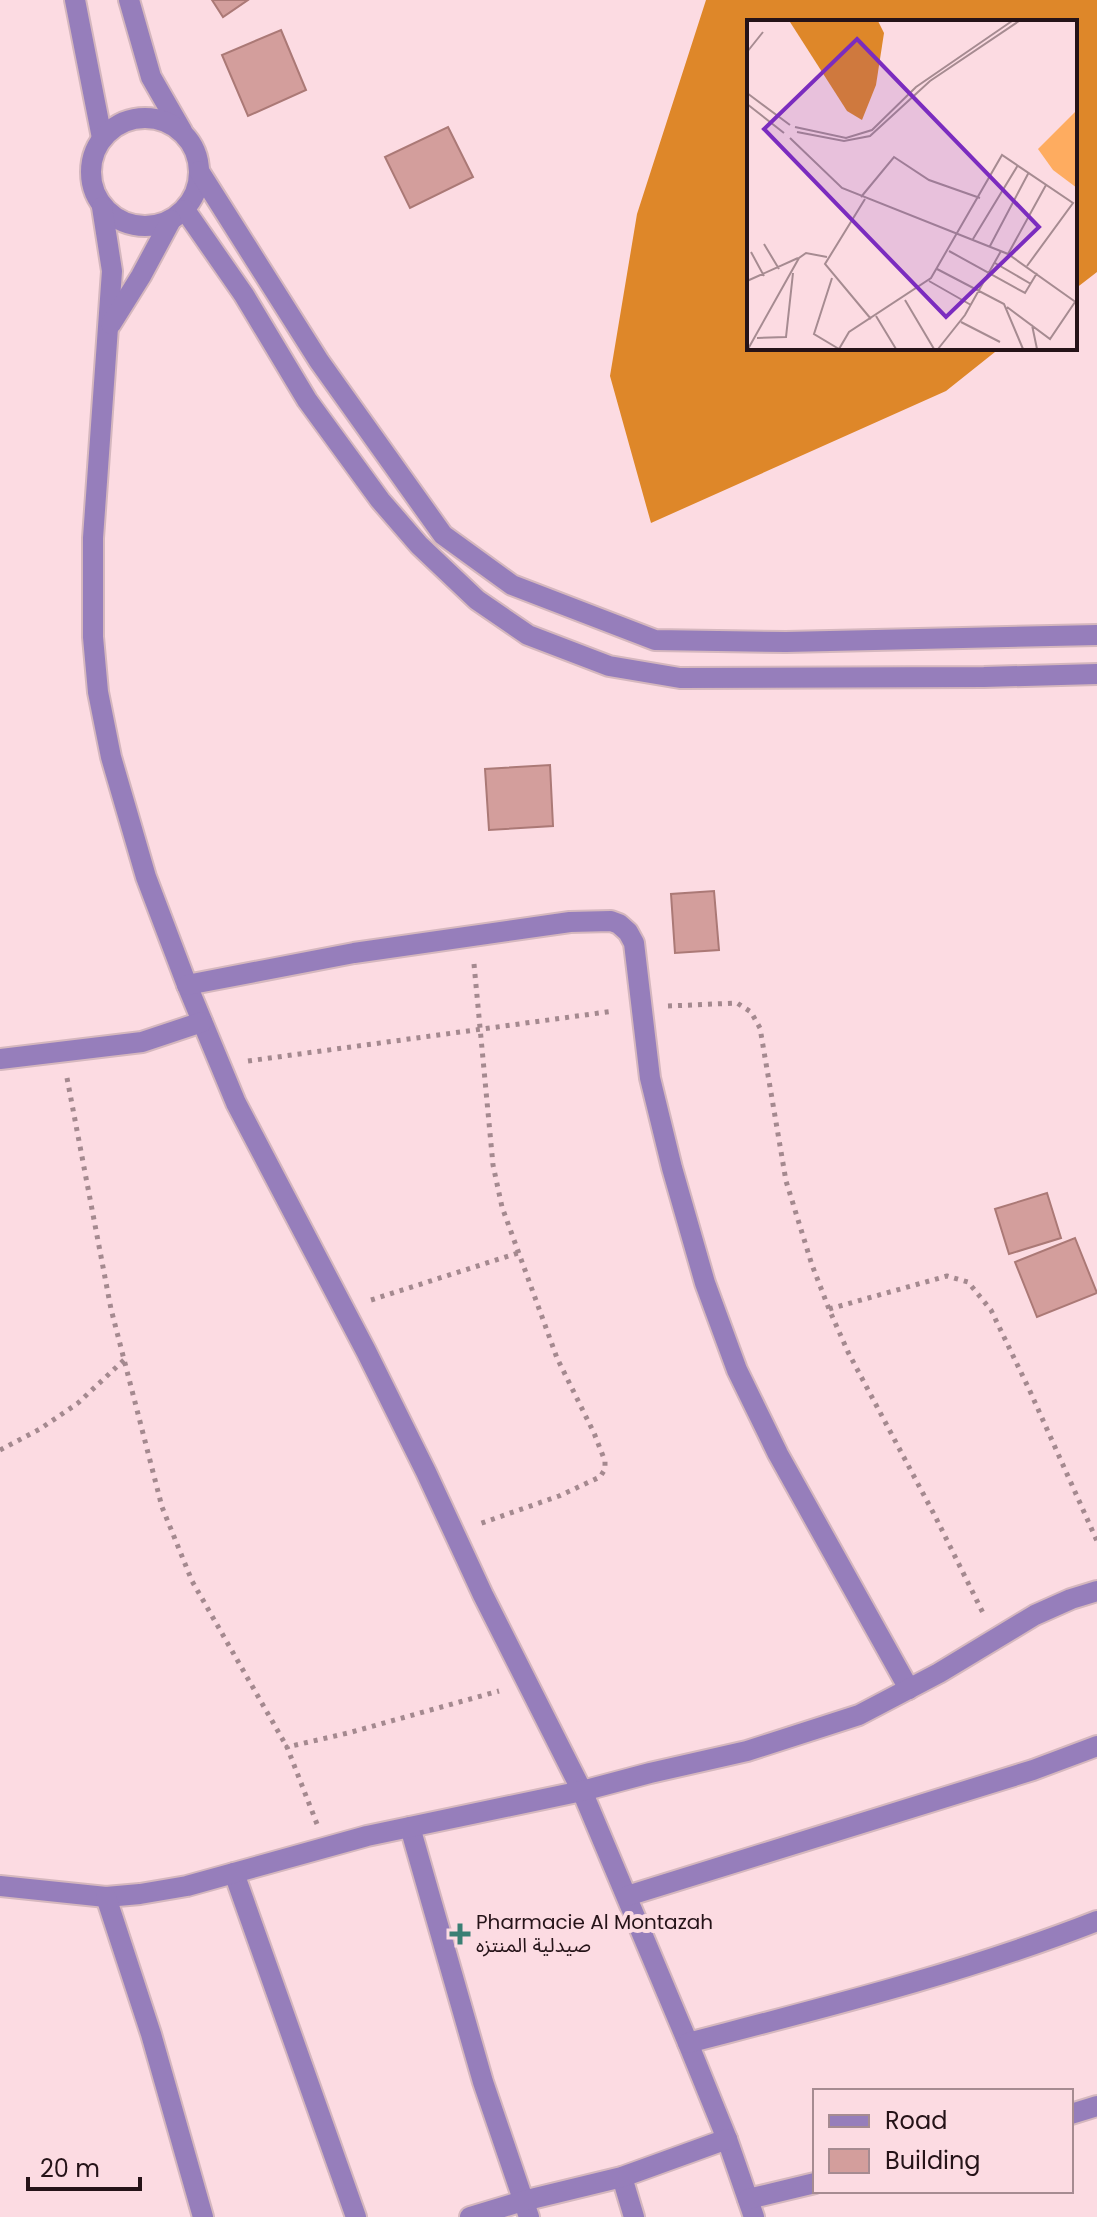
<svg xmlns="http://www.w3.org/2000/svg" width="1097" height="2217" font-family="Poppins,'Noto Sans Arabic',sans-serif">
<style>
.forest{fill:#de8729}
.building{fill:#d39e9c;stroke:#ab7976;stroke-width:2}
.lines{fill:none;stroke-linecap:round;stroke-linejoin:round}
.minor-casing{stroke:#d5b7be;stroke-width:24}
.path{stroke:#a4898f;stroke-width:5;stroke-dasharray:4 6;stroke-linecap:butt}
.minor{stroke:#967ebb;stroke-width:20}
.poi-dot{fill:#3a7f74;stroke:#fcdbe2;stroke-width:3}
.labels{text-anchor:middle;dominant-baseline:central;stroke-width:8;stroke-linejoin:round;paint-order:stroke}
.poi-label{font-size:20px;fill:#251318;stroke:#fcdbe2;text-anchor:start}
.inset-road{fill:none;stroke:#a68b91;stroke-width:2}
.view{fill:#7b2cbf;fill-opacity:0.15;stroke:#7b2cbf;stroke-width:4}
.inset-edge{fill:none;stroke:#251318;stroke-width:4}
</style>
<rect width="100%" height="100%" fill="#fcdbe2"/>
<path class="forest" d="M 706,0 L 1097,0 L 1097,272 L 1075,289 L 1075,22 L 749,22 L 749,348 L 1000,348 L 946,391 L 651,523 L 610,376 L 637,214 Z"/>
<g class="building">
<path d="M 212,0 L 248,0 L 223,17 Z"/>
<path d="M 281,30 L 306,90 L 248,116 L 222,55 Z"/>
<path d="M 448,127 L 473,177 L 410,208 L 385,157 Z"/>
<path d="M 550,765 L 553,826 L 489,830 L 485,769 Z"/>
<path d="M 714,891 L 719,950 L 675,953 L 671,894 Z"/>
<path d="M 1047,1193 L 1061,1238 L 1009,1254 L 995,1209 Z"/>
<path d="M 1075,1238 L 1097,1293 L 1037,1317 L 1015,1262 Z"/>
</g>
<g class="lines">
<g class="minor-casing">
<g id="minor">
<path d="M 75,0 L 102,138"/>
<path d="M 129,0 L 151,77 L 182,131"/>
<circle cx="145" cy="172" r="54"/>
<path d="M 199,171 L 319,361 L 443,535 L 512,585 L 655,640 L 786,642 L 1097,635"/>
<path d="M 102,207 L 112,271 L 93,538 L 93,637 L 98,692 L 111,757 L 146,877 L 187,985 L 236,1103 L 366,1351 L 426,1472 L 483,1595 L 582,1791 L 688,2043 L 727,2139 L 754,2217"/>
<path d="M 185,210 L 244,295 L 307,400 L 380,500 L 419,545 L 477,600 L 528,635 L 609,666 L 680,678 L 984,677 L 1097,674"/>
<path d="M 111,324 L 141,276 L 171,220"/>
<path d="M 187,985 L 354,953 L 570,922 L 611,921 L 619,924 L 628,932 L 634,943 L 650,1078 L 672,1168 L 705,1283 L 737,1370 L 778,1454 L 909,1689"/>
<path d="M 0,1059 L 142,1042 L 202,1022"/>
<path d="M 410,1827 L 483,2082 L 529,2217"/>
<path d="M 234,1873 L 356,2217"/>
<path d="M 0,1886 L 106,1897 L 140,1894 L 187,1886 L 367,1836 L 582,1791 L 650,1773 L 747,1751 L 859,1715 L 939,1673 L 1035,1615 L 1071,1599 L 1097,1591"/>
<path d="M 627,1896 L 1033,1770 L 1097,1746"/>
<path d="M 106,1897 L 151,2034 L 203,2217"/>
<path d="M 688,2043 C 826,2007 964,1973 1097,1921"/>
<path d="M 1071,2114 L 1097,2106"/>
<path d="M 622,2177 L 634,2217"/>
<path d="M 748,2199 L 815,2183"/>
<path d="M 470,2217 L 523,2201 L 622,2177 L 727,2139"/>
</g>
</g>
<g class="path">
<path d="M 474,964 L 493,1165 L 502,1207 L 557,1358 L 594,1433 L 605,1461 L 605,1469 L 600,1477 L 559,1496 L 479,1524"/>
<path d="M 668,1006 L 737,1003 L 751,1012 L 760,1028 L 786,1181 L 812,1265 L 829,1309 L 848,1352 L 935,1516 L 984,1615"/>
<path d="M 248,1061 L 614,1011"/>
<path d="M 67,1078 L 111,1309 L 162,1507 L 192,1581 L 287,1747"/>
<path d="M 371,1300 L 518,1253"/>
<path d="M 829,1309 L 947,1276 L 968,1282 L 991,1310 L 1029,1389 L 1097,1541"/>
<path d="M 0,1450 L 40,1429 L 78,1403 L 124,1360"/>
<path d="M 317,1824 L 287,1747 L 348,1733 L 499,1691"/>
</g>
<use href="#minor" class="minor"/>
</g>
<path class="poi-dot" d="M456 1922h8v8h8v8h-8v8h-8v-8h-8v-8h8z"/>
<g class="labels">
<g class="poi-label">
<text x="476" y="1922">Pharmacie Al Montazah<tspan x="476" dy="23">صيدلية المنتزه</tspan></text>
</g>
</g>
<g transform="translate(747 20)">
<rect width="330" height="330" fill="#fcdbe2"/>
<path d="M 330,90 L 330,168 L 306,150 L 291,129 Z" fill="#feac60"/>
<path d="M 131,1 L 137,13 L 129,65 L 115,100 L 100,91 L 43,2 Z" fill="#de8729"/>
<path class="inset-road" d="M 0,32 L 16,12M 0,73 L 43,105M 0,84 L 37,113M 48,107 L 99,118 L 125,110 L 169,67 L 265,1M 50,112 L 97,121 L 123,116 L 183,61 L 272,1M 43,118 L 95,168 L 261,234 L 330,283M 114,177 L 147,137 L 182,160 L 233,178M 118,179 L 78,244 L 124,299M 226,219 L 271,145M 17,224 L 32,249M 243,226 L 282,152M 202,231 L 278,273 L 290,253M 4,232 L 17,256M 261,234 L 299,165M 248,243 L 284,264M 190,249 L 257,284 L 276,329M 85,258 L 67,314 L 92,329M 0,261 L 51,238M 182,261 L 224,285M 158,280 L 187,329M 260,287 L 303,319 L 328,282M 129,296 L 149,329M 214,302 L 253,322M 285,305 L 290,329M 10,318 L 39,317 L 46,253M 1,329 L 52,238 L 59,233 L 80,237M 92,329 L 102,312 L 184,258 L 255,135 L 326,183 L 280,246M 191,329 L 218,295 L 254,231"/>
<path class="view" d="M 110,19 L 292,207 L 199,297 L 17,109 Z"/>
<rect width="330" height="330" class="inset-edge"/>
</g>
<rect x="813" y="2089" width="260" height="104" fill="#fcdbe2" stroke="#a68b91" stroke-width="2"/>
<rect x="829" y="2115" width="40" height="12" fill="#967ebb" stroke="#a68b91" stroke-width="2"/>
<text x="885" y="2129" font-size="24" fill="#251318">Road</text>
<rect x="829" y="2149" width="40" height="24" fill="#d39e9c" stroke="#a68b91" stroke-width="2"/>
<text x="885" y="2169" font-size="24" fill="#251318">Building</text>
<path d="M28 2177v12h112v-12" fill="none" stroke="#251318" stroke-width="4"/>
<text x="40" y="2177" font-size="24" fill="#251318" stroke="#fcdbe2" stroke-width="6" paint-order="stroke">20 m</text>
</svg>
